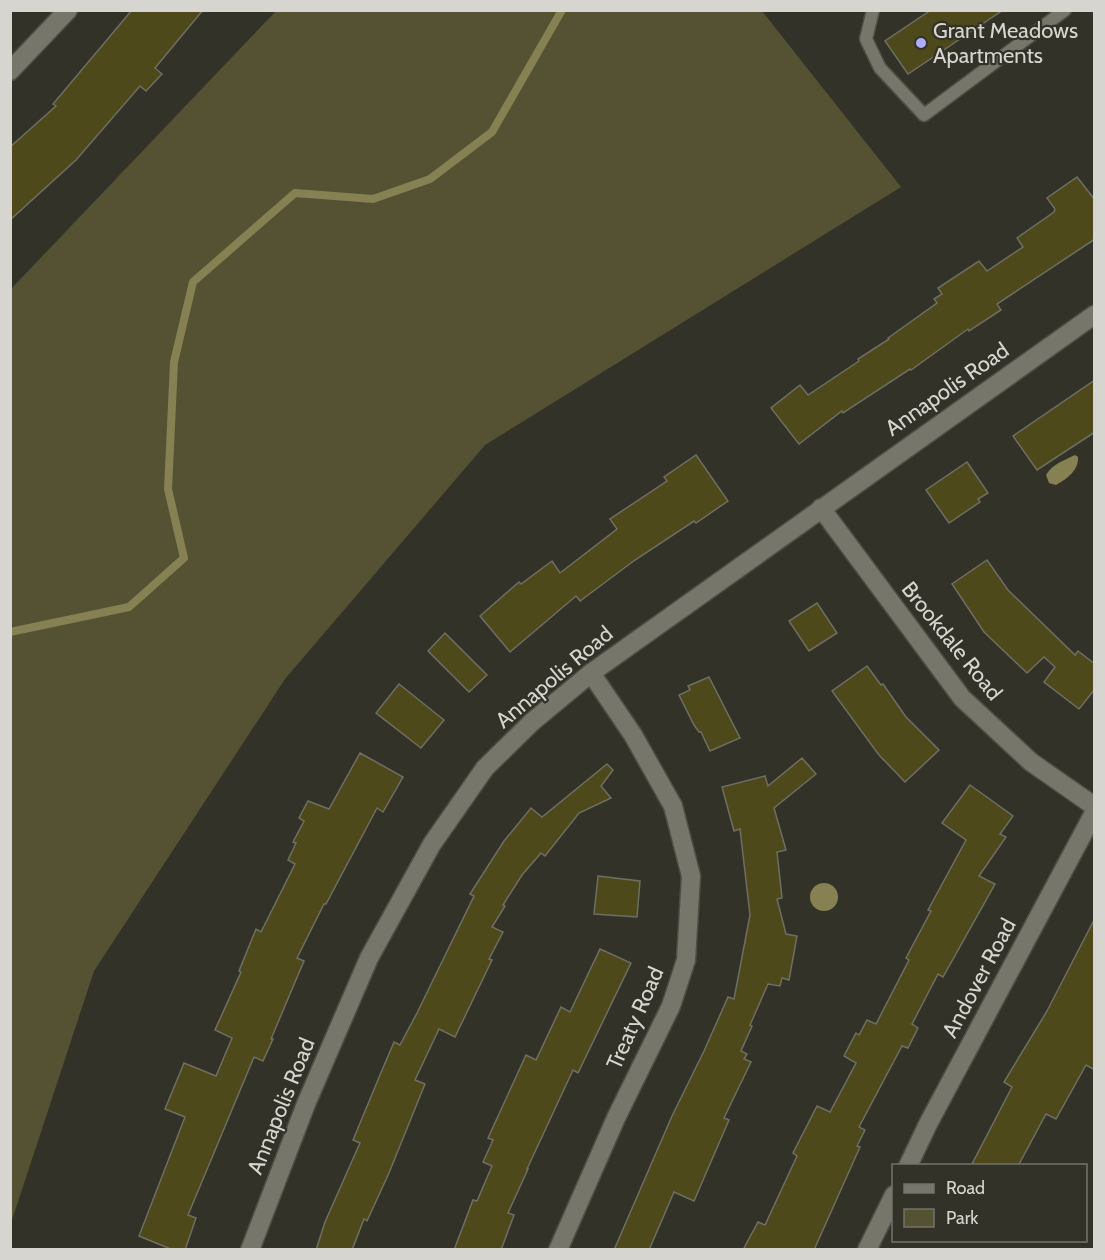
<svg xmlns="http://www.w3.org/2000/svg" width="1105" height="1260" font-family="Cabin,sans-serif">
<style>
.green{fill:#555234}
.water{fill:#858152}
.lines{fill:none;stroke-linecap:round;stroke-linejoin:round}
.stream{stroke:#858152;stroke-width:8}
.building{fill:#4e491b;stroke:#6f6e63;stroke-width:1.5}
.service-casing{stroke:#4f4e46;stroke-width:15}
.minor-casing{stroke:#4f4e46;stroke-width:21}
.service{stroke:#77766b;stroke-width:12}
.minor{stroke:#77766b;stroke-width:18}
.poi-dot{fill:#aeaefb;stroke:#333229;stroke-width:2}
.labels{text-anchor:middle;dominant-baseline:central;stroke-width:4.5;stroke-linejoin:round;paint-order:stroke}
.poi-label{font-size:22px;fill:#d6d5cf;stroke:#333229;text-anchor:start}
.street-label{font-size:22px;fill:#d6d5cf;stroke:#333229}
</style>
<rect width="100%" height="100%" fill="#333229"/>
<path class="green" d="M 276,11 L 762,11 L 901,187 L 485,445 L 285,679 L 94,971 L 11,1223 L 11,289 Z"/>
<g class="water">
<path d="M 1075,455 L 1078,457 C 1079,470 1067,479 1056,485 L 1049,483 L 1046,475 C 1052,464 1065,460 1075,455 Z"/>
<circle cx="824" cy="897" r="14"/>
</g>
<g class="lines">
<path class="stream" d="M 10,632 L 129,607 L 184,558 L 168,489 L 174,362 L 193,282 L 295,193 L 373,199 L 430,179 L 492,132 L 562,10"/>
</g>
<g class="building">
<path d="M 132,10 L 203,10 L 155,68 L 162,74 L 146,91 L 140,86 L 76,160 L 10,220 L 10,147 L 56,106 L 53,104 Z"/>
<path d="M 931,10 L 1003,10 L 908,74 L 885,41 Z"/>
<path d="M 1077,177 L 1095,200 L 1095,239 L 997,304 L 1001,310 L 969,331 L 968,329 L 911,370 L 910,369 L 843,413 L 842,411 L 799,444 L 771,408 L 800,385 L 808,395 L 859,361 L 858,359 L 889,339 L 888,338 L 937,303 L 934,299 L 942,294 L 938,288 L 979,261 L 987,271 L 1023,247 L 1017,238 L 1054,212 L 1055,209 L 1047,198 Z"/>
<path d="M 1095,380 L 1095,432 L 1037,470 L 1013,436 Z"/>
<path d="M 696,455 L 728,501 L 696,523 L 694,521 L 635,560 L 580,601 L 576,596 L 510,652 L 480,616 L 519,582 L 521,584 L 552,561 L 560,573 L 617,529 L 610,519 L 667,481 L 664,477 Z"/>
<path d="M 967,462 L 988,493 L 978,499 L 980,502 L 949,523 L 926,490 Z"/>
<path d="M 987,560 L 1008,590 L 1075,655 L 1078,651 L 1095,664 L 1095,689 L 1079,709 L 1044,682 L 1055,667 L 1044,657 L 1027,673 L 984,632 L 952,584 Z"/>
<path d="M 817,603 L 837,633 L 809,651 L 789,621 Z"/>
<path d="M 445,633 L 487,675 L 469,692 L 428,651 Z"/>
<path d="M 867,666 L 881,685 L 883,684 L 906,717 L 939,750 L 905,782 L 879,755 L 832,691 Z"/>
<path d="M 709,677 L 740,738 L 710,751 L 701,732 L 699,732 L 694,725 L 679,695 L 690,690 L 688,686 Z"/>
<path d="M 399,684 L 444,720 L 421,748 L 376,713 Z"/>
<path d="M 360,753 L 403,777 L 383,812 L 377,808 L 326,904 L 324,904 L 297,958 L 304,961 L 271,1039 L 273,1039 L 263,1061 L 254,1057 L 188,1215 L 196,1218 L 185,1250 L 173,1250 L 139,1236 L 185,1117 L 165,1109 L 184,1063 L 216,1076 L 232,1038 L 215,1030 L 241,972 L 239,971 L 256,929 L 261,932 L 295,864 L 288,860 L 296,843 L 293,842 L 304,821 L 299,818 L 308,801 L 329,809 Z"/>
<path d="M 802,758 L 816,774 L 774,808 L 786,850 L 777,852 L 782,898 L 777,899 L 786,934 L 797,936 L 789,980 L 782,978 L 780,986 L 768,984 L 750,1025 L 752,1026 L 741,1051 L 747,1054 L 744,1059 L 751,1062 L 724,1118 L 729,1120 L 694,1201 L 674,1192 L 649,1250 L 614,1250 L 672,1116 L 704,1051 L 728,997 L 734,999 L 750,915 L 740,829 L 734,831 L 722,787 L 765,776 L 768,786 Z"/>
<path d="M 607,764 L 613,770 L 601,786 L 611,798 L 579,813 L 545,856 L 541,853 L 522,875 L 503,905 L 505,906 L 492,927 L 503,932 L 489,959 L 492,960 L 455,1037 L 439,1029 L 415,1080 L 425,1084 L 389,1173 L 367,1221 L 364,1219 L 352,1250 L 316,1250 L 325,1222 L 360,1143 L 353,1140 L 380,1075 L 394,1042 L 400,1045 L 417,1013 L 474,896 L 470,894 L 504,841 L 531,808 L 542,817 Z"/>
<path d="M 970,785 L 1013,816 L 1000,834 L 1006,837 L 979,876 L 995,884 L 943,977 L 938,974 L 912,1024 L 918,1028 L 908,1048 L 902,1046 L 859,1127 L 865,1130 L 857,1146 L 860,1147 L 814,1250 L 743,1250 L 758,1222 L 765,1225 L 797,1156 L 793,1153 L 817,1106 L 830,1112 L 856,1063 L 844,1056 L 856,1033 L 859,1035 L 867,1020 L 876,1024 L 909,960 L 906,958 L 931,911 L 928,910 L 966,840 L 942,823 Z"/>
<path d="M 598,876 L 640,881 L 637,917 L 594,914 Z"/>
<path d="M 1095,918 L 1095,1070 L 1086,1065 L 1056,1119 L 1046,1114 L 1018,1166 L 971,1166 L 1012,1087 L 1004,1082 L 1047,1011 Z"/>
<path d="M 600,949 L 631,963 L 578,1073 L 573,1070 L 527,1169 L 528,1169 L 508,1213 L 514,1215 L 501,1250 L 454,1250 L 473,1200 L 477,1201 L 492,1166 L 483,1162 L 493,1140 L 488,1138 L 526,1055 L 536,1060 L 561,1007 L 570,1012 Z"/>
</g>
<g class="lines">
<g class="service-casing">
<path id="service" d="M 873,10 L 866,39 L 880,68 L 924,115 L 1065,10"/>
</g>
<g class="minor-casing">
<g id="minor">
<path d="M 10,71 L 68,10"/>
<path d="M 821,508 L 962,698 L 1031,762 L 1094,806"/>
<path d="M 908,1166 L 928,1124 L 1094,813"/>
<path d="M 250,1250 L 306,1104 L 369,958 L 432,844 L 485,768 L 532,722 L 591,673 L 1094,315"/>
<path d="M 558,1250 L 616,1118 L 671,1006 L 686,960 L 691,876 L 673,806 L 633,735 L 591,673"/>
<path d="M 867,1250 L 894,1195"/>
</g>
</g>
<use href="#service" class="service"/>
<use href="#minor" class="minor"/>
</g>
<circle class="poi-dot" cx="921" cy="43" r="6"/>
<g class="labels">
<g class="poi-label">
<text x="933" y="30">Grant Meadows<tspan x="933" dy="25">Apartments</tspan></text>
</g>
<g class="street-label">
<text transform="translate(947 389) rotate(-35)">Annapolis Road</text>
<text transform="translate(952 641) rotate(51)">Brookdale Road</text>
<text transform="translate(554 677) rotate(-40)">Annapolis Road</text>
<text transform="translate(979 978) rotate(-62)">Andover Road</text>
<text transform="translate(635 1018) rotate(-66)">Treaty Road</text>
<text transform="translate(281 1106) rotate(-68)">Annapolis Road</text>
</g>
</g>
<rect width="1105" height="1260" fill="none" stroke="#d6d5cf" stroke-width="24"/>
<rect x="892" y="1164" width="195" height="78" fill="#333229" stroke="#74736b" stroke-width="1.5"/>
<rect x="904" y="1184" width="30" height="9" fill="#77766b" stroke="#74736b" stroke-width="1.5"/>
<text x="946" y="1194" font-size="18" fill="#d6d5cf">Road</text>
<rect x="904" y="1209" width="30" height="18" fill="#555234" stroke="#74736b" stroke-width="1.5"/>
<text x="946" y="1224" font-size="18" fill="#d6d5cf">Park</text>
</svg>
